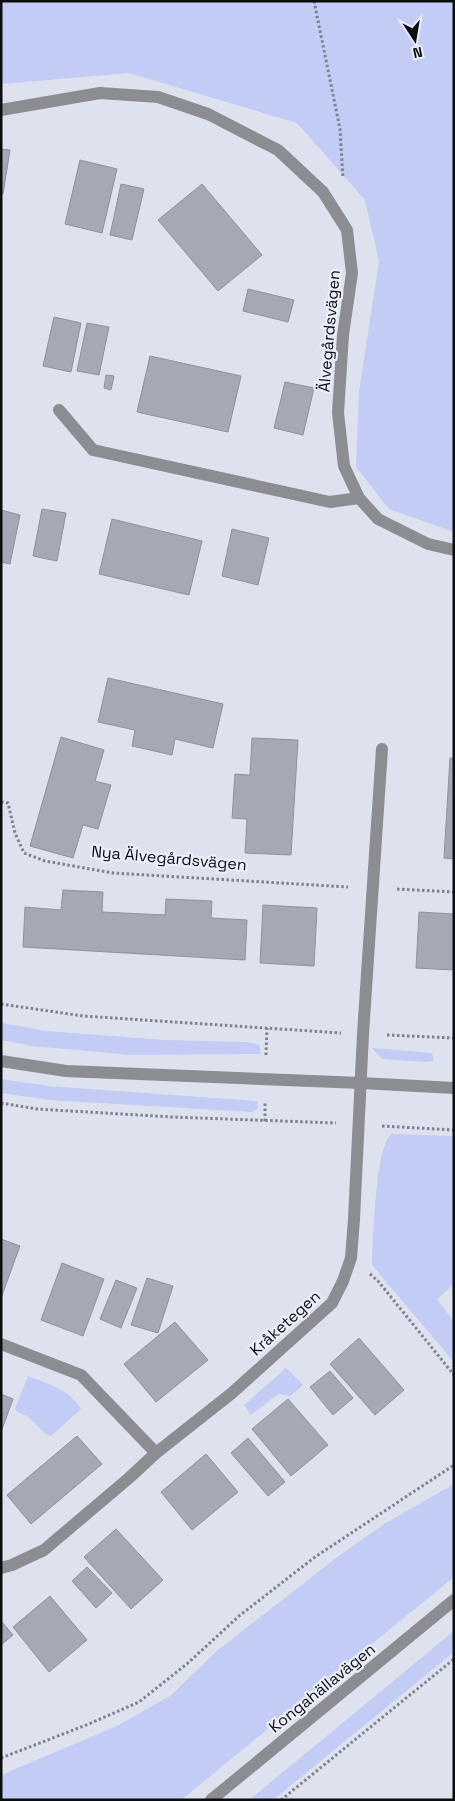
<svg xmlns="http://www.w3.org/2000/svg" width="455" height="1801" font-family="'Space Grotesk',sans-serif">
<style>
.green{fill:#c2ccf4}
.building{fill:#a5a8b5;stroke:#8e919e}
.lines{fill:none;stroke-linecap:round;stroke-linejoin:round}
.path{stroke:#7f828b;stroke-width:3;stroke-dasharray:2.5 2.5;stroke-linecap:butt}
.minor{stroke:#8b8d92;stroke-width:12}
.labels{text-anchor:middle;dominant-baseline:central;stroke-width:4.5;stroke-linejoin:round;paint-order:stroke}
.street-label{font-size:16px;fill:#0c0d11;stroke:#ebeffc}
</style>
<rect width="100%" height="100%" fill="#dee2ef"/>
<g class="green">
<path d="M 1,1 L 454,1 L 454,532 L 389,509 L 356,467 L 359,392 L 379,261 L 365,200 L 297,123 L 129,73 L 1,84 Z"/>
<path d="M 1,1023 L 46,1031 L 164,1040 L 248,1042 L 259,1045 L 261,1054 L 132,1055 L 32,1046 L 1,1040 Z"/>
<path d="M 372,1048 L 432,1053 L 434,1061 L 425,1062 L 382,1059 Z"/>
<path d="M 1,1079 L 48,1086 L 257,1101 L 258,1108 L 252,1112 L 49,1100 L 1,1093 Z"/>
<path d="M 392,1134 L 454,1136 L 454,1284 L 437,1299 L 454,1322 L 454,1362 L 372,1265 C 373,1243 375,1143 392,1134 Z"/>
<path d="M 286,1368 L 303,1385 L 290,1396 L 278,1394 L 251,1415 L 244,1405 Z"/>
<path d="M 28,1376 C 48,1384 69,1389 81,1409 L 51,1436 L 47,1435 L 27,1416 L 17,1412 L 15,1409 Z"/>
<path d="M 454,1484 L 454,1577 L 181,1800 L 1,1800 L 1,1775 L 117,1726 L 170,1696 L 218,1650 L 336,1558 L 384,1524 Z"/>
<path d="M 454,1631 L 454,1652 L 273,1800 L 249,1800 Z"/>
</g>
<g class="building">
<path d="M 1,149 L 10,150 L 3,194 L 1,194 Z"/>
<path d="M 80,160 L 117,169 L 102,233 L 65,224 Z"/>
<path d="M 121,184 L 144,189 L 132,240 L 110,235 Z"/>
<path d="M 202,184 L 262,255 L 218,291 L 158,220 Z"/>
<path d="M 248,289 L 294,300 L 288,322 L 243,311 Z"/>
<path d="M 54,317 L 81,323 L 71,372 L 43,366 Z"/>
<path d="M 87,323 L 109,327 L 99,375 L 77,371 Z"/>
<path d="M 150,356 L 241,376 L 228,432 L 137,412 Z"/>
<path d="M 106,375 L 114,376 L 111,390 L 104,388 Z"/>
<path d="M 285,382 L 314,388 L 303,435 L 274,428 Z"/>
<path d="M 42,509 L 66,513 L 57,561 L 33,556 Z"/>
<path d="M 1,510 L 20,515 L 10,564 L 1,562 Z"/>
<path d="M 112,519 L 202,541 L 189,595 L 99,574 Z"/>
<path d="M 232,529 L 269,538 L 258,585 L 222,576 Z"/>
<path d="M 108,678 L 223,704 L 213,748 L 175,739 L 172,755 L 132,746 L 135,730 L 98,722 Z"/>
<path d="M 61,737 L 104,750 L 95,781 L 111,785 L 98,829 L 83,825 L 73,858 L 30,846 Z"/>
<path d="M 252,738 L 298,740 L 291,855 L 245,853 L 247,819 L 232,818 L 235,774 L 250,775 Z"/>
<path d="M 450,758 L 454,758 L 454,859 L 444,858 Z"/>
<path d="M 63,890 L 103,892 L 102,912 L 165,915 L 166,899 L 212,901 L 211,918 L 247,920 L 245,960 L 23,947 L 25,907 L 61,910 Z"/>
<path d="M 263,905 L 317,908 L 314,966 L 260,963 Z"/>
<path d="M 419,912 L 454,914 L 454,970 L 416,968 Z"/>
<path d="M 1,1239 L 20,1246 L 1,1298 Z"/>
<path d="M 62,1263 L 104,1279 L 83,1336 L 41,1320 Z"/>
<path d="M 147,1278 L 173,1286 L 158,1333 L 131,1325 Z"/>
<path d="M 116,1280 L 137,1288 L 121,1328 L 100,1319 Z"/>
<path d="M 175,1322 L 208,1360 L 156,1402 L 124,1364 Z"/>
<path d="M 359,1338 L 404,1390 L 375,1415 L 330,1364 Z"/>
<path d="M 330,1371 L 353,1398 L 333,1415 L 310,1387 Z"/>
<path d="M 1,1394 L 13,1399 L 1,1432 Z"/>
<path d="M 288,1399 L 328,1445 L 291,1476 L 252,1429 Z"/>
<path d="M 77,1436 L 102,1464 L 31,1524 L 7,1495 Z"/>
<path d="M 248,1438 L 285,1482 L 268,1496 L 231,1453 Z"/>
<path d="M 206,1454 L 238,1492 L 192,1530 L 161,1492 Z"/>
<path d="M 116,1529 L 163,1580 L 131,1609 L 84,1557 Z"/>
<path d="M 87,1567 L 112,1593 L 96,1608 L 72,1581 Z"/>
<path d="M 50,1596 L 87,1640 L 49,1672 L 13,1627 Z"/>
<path d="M 1,1621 L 13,1635 L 1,1645 Z"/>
</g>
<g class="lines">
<g class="path">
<path d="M 314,1 L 340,129 L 343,178"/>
<path d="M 1,802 L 8,803 L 15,833 L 24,853 L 45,861 L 113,873 L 348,887"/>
<path d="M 397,889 L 454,892"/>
<path d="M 1,1004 L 83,1016 L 341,1033"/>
<path d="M 387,1035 L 454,1038"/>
<path d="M 266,1055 L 267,1028"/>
<path d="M 1,1103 L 37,1109 L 172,1117 L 336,1123"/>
<path d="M 265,1121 L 265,1103"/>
<path d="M 382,1126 L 454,1130"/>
<path d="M 370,1274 L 378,1281 L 454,1375"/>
<path d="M 1,1758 L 89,1724 L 139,1702 L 188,1663 L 239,1616 L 315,1557 L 454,1465"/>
<path d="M 281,1800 L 454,1659"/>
</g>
<g class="minor">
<path d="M 1,110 L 100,93 L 158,97 L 208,114 L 278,150 L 323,192 L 347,230 L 352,273 L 343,335 L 338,413 L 344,466 L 359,498 L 378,519 L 428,544 L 454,550"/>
<path d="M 59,410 L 93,450 L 330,502 L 359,498"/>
<path d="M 1,1061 L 66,1071 L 361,1083 L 454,1088"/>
<path d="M 1,1344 L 81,1375 L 156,1453"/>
<path d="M 1,1568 L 12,1565 L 44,1550 L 129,1478 L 156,1453 L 232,1393 L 332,1303 L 343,1281 L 351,1258 L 354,1219 L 363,1034 L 382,749"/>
<path d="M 211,1800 L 454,1600"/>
</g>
</g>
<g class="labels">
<g class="street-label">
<text transform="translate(329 331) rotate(-85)">Älvegårdsvägen</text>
<text transform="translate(169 858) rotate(5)">Nya Älvegårdsvägen</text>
<text transform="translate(285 1323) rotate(-42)">Kråketegen</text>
<text transform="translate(322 1688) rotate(-39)">Kongahällavägen</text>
</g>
</g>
<rect width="455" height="1801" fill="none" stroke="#0c0d11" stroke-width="5"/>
<g transform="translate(415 40) rotate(168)" stroke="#ebeffc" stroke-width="4" paint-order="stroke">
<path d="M0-4L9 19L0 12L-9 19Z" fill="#0c0d11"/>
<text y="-8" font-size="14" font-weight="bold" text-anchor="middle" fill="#0c0d11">N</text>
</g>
</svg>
